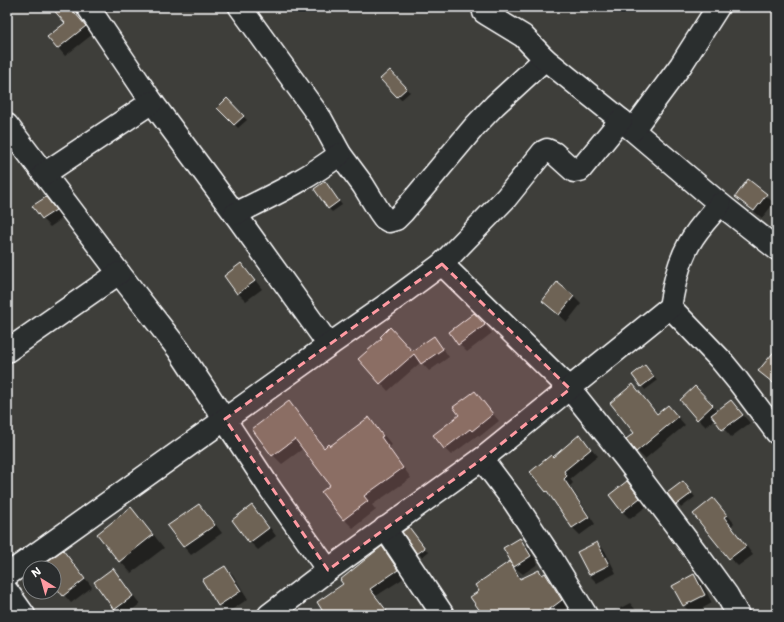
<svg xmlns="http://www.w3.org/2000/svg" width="784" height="622" font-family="'Shantell Sans',sans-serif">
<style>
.shadow{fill:#0007}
.building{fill:#6e6455;stroke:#fff}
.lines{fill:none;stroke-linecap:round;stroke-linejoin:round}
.minor-casing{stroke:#fff;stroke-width:25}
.minor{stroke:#2a2d2e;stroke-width:22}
.marked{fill:#ff9aa2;fill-opacity:0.2;stroke:#ff9aa2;stroke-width:3;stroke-dasharray:8 5;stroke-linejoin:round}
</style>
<rect width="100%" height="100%" fill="#3e3e3a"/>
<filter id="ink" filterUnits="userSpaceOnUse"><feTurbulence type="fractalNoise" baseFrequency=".025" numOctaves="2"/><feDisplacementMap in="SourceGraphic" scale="8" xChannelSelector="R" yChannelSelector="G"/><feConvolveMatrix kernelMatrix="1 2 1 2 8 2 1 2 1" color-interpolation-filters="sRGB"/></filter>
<g filter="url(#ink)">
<g class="shadow">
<path d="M 53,7 L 83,7 L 75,13 L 93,34 L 65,56 L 49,37 L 66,23 Z"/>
<path d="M 217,7 L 228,7 L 222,12 Z"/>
<path d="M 390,71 L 410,92 L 401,100 L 382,79 Z"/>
<path d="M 227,100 L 247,120 L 238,128 L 219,108 Z"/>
<path d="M 748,181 L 774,203 L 762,218 L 736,196 Z"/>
<path d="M 328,186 L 342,205 L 332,212 L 328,208 Z"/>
<path d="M 46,198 L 63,218 L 50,227 L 42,219 L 34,206 Z"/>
<path d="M 241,264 L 249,272 L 262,289 L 246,301 L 238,293 Z"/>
<path d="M 574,297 L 581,304 L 567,322 L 543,301 Z"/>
<path d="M 482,322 L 492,333 L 467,352 L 459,344 Z"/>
<path d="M 433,337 L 440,344 L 449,357 L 429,371 L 421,362 L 388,391 L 359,359 L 413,352 Z"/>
<path d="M 649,370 L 657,381 L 645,390 L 642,386 Z"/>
<path d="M 633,386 L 658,414 L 668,406 L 685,425 L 645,459 L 637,451 Z"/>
<path d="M 475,392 L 499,421 L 479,437 L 478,435 L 451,455 L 444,448 L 461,415 Z"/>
<path d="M 703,395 L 718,412 L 731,401 L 750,423 L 731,437 L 715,418 L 706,427 L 698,419 Z"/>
<path d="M 289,403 L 298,412 L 325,448 L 330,448 L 369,419 L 378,428 L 392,445 L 389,447 L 411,478 L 372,505 L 376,510 L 353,528 L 344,519 L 332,485 L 304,448 L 282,464 L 273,455 Z"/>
<path d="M 580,436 L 598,456 L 570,479 L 573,483 L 570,486 L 595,524 L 580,535 L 573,528 L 552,497 L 531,472 L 553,458 Z"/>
<path d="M 627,483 L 635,490 L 647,506 L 630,519 L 622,511 Z"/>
<path d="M 686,486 L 695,497 L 681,508 L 669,493 Z"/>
<path d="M 199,505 L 207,513 L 222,533 L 191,555 L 184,547 L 169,526 Z"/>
<path d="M 252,507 L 260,514 L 276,536 L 258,550 L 250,542 Z"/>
<path d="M 721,507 L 734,523 L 731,526 L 753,555 L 738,566 L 730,558 Z"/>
<path d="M 131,509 L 142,520 L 164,548 L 131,573 L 120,561 Z"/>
<path d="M 412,532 L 428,552 L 422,557 L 418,553 Z"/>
<path d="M 520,539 L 528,547 L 538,564 L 523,574 L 515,568 L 505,549 Z"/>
<path d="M 597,543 L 605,551 L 616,573 L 597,583 L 589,575 Z"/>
<path d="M 382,548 L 389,555 L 404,578 L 376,596 L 390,615 L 327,615 L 344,585 Z"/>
<path d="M 63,552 L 71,560 L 92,587 L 71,603 L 54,583 L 54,568 L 42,568 Z"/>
<path d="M 509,562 L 515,568 L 522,579 L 538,571 L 543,576 L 545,574 L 552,580 L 568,607 L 557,615 L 486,615 L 481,591 Z"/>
<path d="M 225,567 L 233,575 L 248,599 L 227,613 L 219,605 Z"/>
<path d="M 112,570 L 120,578 L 140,604 L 125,615 L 121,615 L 115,609 Z"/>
<path d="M 694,575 L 702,583 L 712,603 L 692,614 L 684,606 L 673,586 Z"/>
<path d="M 630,603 L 640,615 L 612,615 L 611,613 Z"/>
</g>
<g class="building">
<path d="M 51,7 L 70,7 L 86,26 L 57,49 L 47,37 L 65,23 Z"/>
<path d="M 390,70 L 407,88 L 397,97 L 380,79 Z"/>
<path d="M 227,98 L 244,116 L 234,125 L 217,108 Z"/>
<path d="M 748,179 L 767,194 L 754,211 L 735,197 Z"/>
<path d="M 325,181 L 339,201 L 328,209 L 314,189 Z"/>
<path d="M 46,197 L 56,210 L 42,219 L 32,206 Z"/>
<path d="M 241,263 L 255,281 L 237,294 L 224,276 Z"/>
<path d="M 557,282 L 574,296 L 559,315 L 542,301 Z"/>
<path d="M 474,313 L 485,325 L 458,345 L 449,332 Z"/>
<path d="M 390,327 L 412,351 L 434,336 L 443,349 L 421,364 L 414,354 L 380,384 L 358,359 L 382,338 L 380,337 Z"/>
<path d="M 777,348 L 777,386 L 758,371 Z"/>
<path d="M 645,365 L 654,377 L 641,387 L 632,375 Z"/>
<path d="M 633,384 L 657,414 L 668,405 L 678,417 L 636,452 L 626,439 L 634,433 L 610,403 Z"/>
<path d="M 695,386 L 713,405 L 697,420 L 680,400 Z"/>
<path d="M 475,391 L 493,414 L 472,431 L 470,429 L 444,449 L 433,435 L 459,415 L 453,407 Z"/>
<path d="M 731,400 L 743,415 L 722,430 L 711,415 Z"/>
<path d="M 289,401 L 324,448 L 328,444 L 330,446 L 369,417 L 383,436 L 381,437 L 403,468 L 364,496 L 368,501 L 343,520 L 321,492 L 330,485 L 295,439 L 272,456 L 252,429 Z"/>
<path d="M 580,434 L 591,449 L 564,471 L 567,476 L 564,479 L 589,517 L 572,528 L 547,491 L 546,492 L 530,472 L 551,455 L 553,457 Z"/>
<path d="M 627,481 L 640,498 L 622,512 L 609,495 Z"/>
<path d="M 683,481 L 692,493 L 676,505 L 667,493 Z"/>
<path d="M 713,498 L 727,515 L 724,517 L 746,546 L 729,559 L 693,514 Z"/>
<path d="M 199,504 L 215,525 L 183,547 L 167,526 Z"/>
<path d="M 252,505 L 269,528 L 249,543 L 232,520 Z"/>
<path d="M 131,507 L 153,535 L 119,562 L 97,534 Z"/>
<path d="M 409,527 L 425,548 L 417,554 L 402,532 Z"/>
<path d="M 520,538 L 531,556 L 514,567 L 503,548 Z"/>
<path d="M 597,542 L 609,565 L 589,575 L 577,552 Z"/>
<path d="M 382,546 L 398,570 L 370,589 L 390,615 L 325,615 L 317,602 L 343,584 L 340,580 Z"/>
<path d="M 63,550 L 85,579 L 63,596 L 54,585 L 54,568 L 38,568 Z"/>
<path d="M 510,561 L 520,579 L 539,570 L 542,575 L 545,573 L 562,600 L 542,615 L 483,615 L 470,597 L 479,591 L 475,585 Z"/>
<path d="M 225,566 L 241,591 L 218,606 L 202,580 Z"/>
<path d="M 113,568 L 133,596 L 114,610 L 94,582 Z"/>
<path d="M 694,574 L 705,595 L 683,606 L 672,586 Z"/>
</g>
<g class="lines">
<g class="minor-casing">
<g id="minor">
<path d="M 88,7 L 152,102 L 235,214 L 329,345"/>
<path d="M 240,7 L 321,119 L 340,154 L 363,185 L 379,211 L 384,218 L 389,221 L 396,219 L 403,212 L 475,126 L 495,105 L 545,59"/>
<path d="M 483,7 L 484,12 L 487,14 L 523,36 L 545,59 L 621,120 L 720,204 L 777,249"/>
<path d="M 7,125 L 119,273 L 178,349 L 271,490 L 328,570"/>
<path d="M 633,130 L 681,65 L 718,7"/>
<path d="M 44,174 L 152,102"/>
<path d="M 235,214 C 271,196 308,179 340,154"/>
<path d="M 442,264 L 570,389 L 626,459 L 698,555 L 727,595 L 738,615"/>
<path d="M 670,307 L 720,359 L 738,381 L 777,433"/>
<path d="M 7,351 L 119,273"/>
<path d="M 482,459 L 515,503 L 550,556 L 586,615"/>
<path d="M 385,528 L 443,615"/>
<path d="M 7,575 L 329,345 L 385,306 L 442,264 L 506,198 L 543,152 L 547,150 L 554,153 L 574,171 L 580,170 L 621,120"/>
<path d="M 7,591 L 24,615"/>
<path d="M 269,615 L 328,570 L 482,459 L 670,307 C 674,285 678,264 689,244 C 697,229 709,217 720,204"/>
</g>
</g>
<use href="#minor" class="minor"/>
</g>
</g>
<path class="marked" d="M 442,264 L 570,389 L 482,459 L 328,570 L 225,419 Z"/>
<rect width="784" height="622" fill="none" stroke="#2a2d2e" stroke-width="24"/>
<rect x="12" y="12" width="760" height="598" fill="none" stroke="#fff" stroke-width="1.5" filter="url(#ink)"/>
<g transform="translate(42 580) rotate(323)"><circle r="19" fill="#2a2d2e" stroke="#7f8182"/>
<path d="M0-3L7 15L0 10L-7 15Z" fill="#ff9aa2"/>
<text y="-6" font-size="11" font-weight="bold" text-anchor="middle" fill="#ffffff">N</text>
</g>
</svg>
